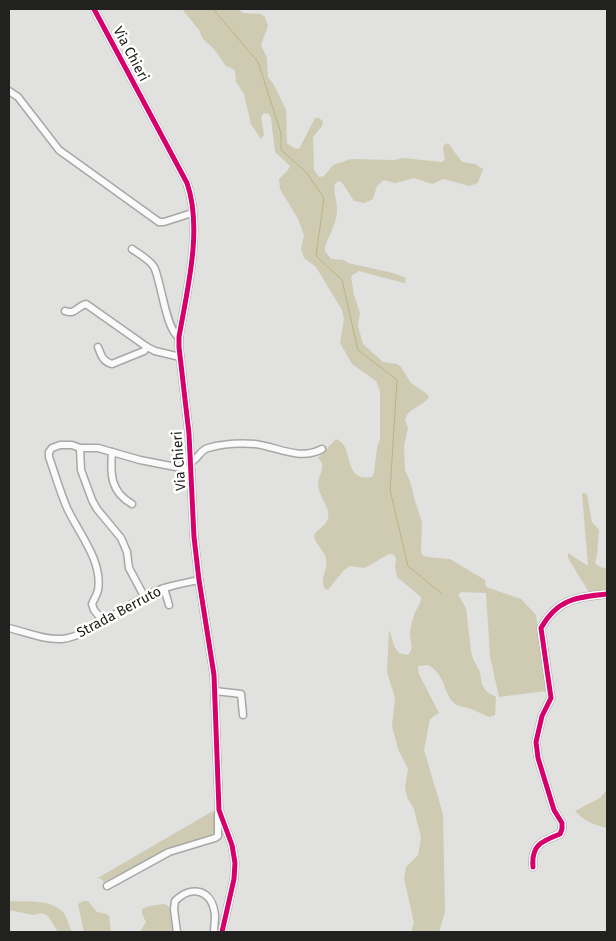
<svg xmlns="http://www.w3.org/2000/svg" width="616" height="941" font-family="'Fira Sans',sans-serif">
<style>
.green{fill:#cecbb2}
.lines{fill:none;stroke-linecap:round;stroke-linejoin:round}
.stream{stroke:#bab481;stroke-width:1}
.minor-casing{stroke:#a7a7a6;stroke-width:9}
.minor{stroke:#fafafa;stroke-width:6}
.cycleway-casing{stroke:#fffffe;stroke-width:8}
.cycleway{stroke:#d6006c;stroke-width:5}
.labels{text-anchor:middle;dominant-baseline:central;stroke-width:5;stroke-linejoin:round;paint-order:stroke}
.street-label{font-size:14px;fill:#212120;stroke:#fffffe}
</style>
<rect width="100%" height="100%" fill="#e1e1e0"/>
<g class="green">
<path d="M 182,9 L 238,9 L 243,13 L 261,14 L 265,17 L 268,26 L 261,45 L 267,58 L 268,77 L 274,85 L 286,110 L 287,143 L 294,148 L 299,149 L 315,118 L 319,118 L 323,121 L 322,126 L 313,137 L 314,170 L 319,177 L 324,176 L 333,165 L 351,159 L 394,160 L 403,158 L 442,162 L 445,159 L 443,149 L 444,145 L 448,143 L 462,162 L 475,164 L 483,169 L 478,183 L 469,186 L 444,179 L 432,184 L 414,178 L 395,183 L 384,180 L 377,186 L 373,199 L 364,203 L 354,201 L 343,184 L 339,181 L 335,184 C 333,193 337,199 337,208 C 338,221 329,235 325,247 L 325,251 L 331,259 L 344,260 L 348,263 L 393,273 L 406,278 L 405,283 L 400,282 L 359,271 L 351,276 L 354,295 L 360,313 L 358,326 L 363,344 L 383,362 L 397,364 L 401,367 L 411,383 L 426,393 L 429,397 C 423,407 408,407 405,420 L 408,428 L 404,446 L 405,470 L 411,484 L 414,498 L 422,522 L 421,550 L 422,555 L 427,557 L 450,559 L 485,580 L 486,587 L 521,599 L 536,615 L 546,691 L 499,697 L 490,656 L 486,593 L 461,592 L 458,595 L 466,608 L 471,651 L 473,659 L 480,672 L 482,685 L 487,692 L 496,697 L 495,715 L 490,717 C 482,715 476,710 468,708 C 463,706 458,707 454,703 C 442,692 447,676 428,665 L 418,666 L 419,674 L 439,713 L 430,719 L 424,750 L 443,814 L 445,912 L 439,932 L 411,932 L 414,923 L 404,878 L 406,867 L 418,855 L 421,838 L 414,809 L 407,797 L 405,787 L 408,769 L 398,749 L 392,726 L 395,698 L 387,672 L 389,630 C 394,640 391,644 399,653 L 408,655 C 415,647 409,640 410,631 C 411,626 412,620 414,615 C 416,609 421,604 421,597 L 397,577 L 395,567 L 396,559 L 394,555 L 389,554 L 368,566 L 364,568 L 350,566 L 343,571 L 328,590 L 324,588 C 320,578 328,569 326,559 C 324,550 316,545 314,536 C 317,529 324,527 327,521 C 333,508 317,496 318,483 C 319,474 327,466 318,458 L 336,439 C 356,447 341,482 372,477 L 374,473 L 377,448 L 380,439 L 380,391 L 376,381 L 352,364 L 340,343 L 344,319 L 342,310 L 316,267 L 304,258 L 301,249 L 304,235 L 298,219 L 280,189 L 279,179 L 288,170 L 290,166 L 275,152 L 271,118 L 269,114 L 264,113 L 261,117 L 264,135 L 261,139 L 251,124 L 244,94 L 236,82 L 235,71 L 231,68 L 226,66 L 214,49 L 203,39 L 199,30 Z"/>
<path d="M 582,493 L 587,494 L 592,522 L 599,530 L 597,555 L 595,563 L 600,567 L 607,569 L 607,593 L 590,594 L 568,558 L 568,553 L 588,566 Z"/>
<path d="M 607,790 L 607,828 C 594,825 584,821 575,811 L 600,798 Z"/>
<path d="M 213,811 C 215,820 219,831 209,837 L 167,850 L 104,882 L 100,878 L 96,879 Z"/>
<path d="M 9,901 C 24,902 50,899 62,911 C 67,916 69,926 72,932 L 58,932 L 48,916 L 42,913 L 33,915 L 9,910 Z"/>
<path d="M 83,901 L 88,901 L 97,912 L 106,914 L 109,916 L 111,932 L 84,932 L 78,904 Z"/>
<path d="M 163,904 L 167,905 L 172,911 L 174,932 L 140,932 L 146,922 L 142,914 L 142,909 L 149,906 Z"/>
</g>
<g class="lines">
<path class="stream" d="M 213,9 L 258,62 L 281,133 L 281,150 L 306,172 L 324,198 L 316,256 L 342,280 L 358,350 L 397,380 L 390,490 L 408,566 L 441,593"/>
<g class="minor-casing">
<g id="minor">
<path d="M 94,9 L 187,183 C 203,229 187,290 179,337 L 179,347 L 189,434 L 194,537 L 199,580 L 214,675 L 219,810 L 232,845 L 235,863 L 234,879 L 222,932"/>
<path d="M 9,91 L 18,97 L 59,150 L 159,222 L 164,222 L 192,213"/>
<path d="M 132,249 C 139,254 150,260 154,267 C 161,280 166,331 179,337"/>
<path d="M 65,311 C 76,315 77,306 86,304 L 147,347 L 155,351 L 180,357"/>
<path d="M 98,347 C 101,355 103,362 112,364 L 144,351 L 147,347"/>
<path d="M 80,448 L 81,470 L 92,500 L 97,509 L 121,538 L 127,552 L 129,568 L 144,596"/>
<path d="M 112,452 C 110,475 111,492 132,504"/>
<path d="M 191,462 C 198,459 200,450 208,448 C 222,444 241,443 255,444 C 278,447 300,461 322,449"/>
<path d="M 164,588 L 169,605"/>
<path d="M 103,621 L 94,610 L 92,604 C 94,599 97,595 98,590 C 103,561 78,532 67,508 C 60,492 55,474 49,457 L 49,452 L 52,448 L 60,445 L 72,445 L 80,448 L 98,448 L 140,460 L 191,470"/>
<path d="M 9,628 C 25,632 44,640 62,639 C 86,637 122,608 144,597 C 161,587 180,584 199,580"/>
<path d="M 215,691 L 241,694 L 243,715"/>
<path d="M 533,867 C 531,845 542,841 560,834 L 562,829 L 562,823 L 554,810 L 538,758 L 536,742 L 542,716 L 551,698 L 541,628 C 557,599 577,597 607,594"/>
<path d="M 107,886 L 169,852 L 215,838 L 218,836 L 218,814"/>
<path d="M 177,932 L 174,909 L 175,901 C 192,884 213,890 215,916 C 215,921 214,927 214,932"/>
</g>
</g>
<use href="#minor" class="minor"/>
<g class="cycleway-casing">
<g id="cycleway">
<path d="M 94,9 L 187,183 C 203,229 187,290 179,337 L 179,347 L 189,434 L 194,537 L 199,580 L 214,675 L 219,810 L 232,845 L 235,863 L 234,879 L 222,932"/>
<path d="M 533,867 C 531,845 542,841 560,834 L 562,829 L 562,823 L 554,810 L 538,758 L 536,742 L 542,716 L 551,698 L 541,628 C 557,599 577,597 607,594"/>
</g>
</g>
<use href="#cycleway" class="cycleway"/>
</g>
<g class="labels">
<g class="street-label">
<text transform="translate(131 54) rotate(62)">Via Chieri</text>
<text transform="translate(179 461) rotate(-94)">Via Chieri</text>
<text transform="translate(119 612) rotate(-28)">Strada Berruto</text>
</g>
</g>
<rect width="616" height="941" fill="none" stroke="#212120" stroke-width="20"/>
</svg>
